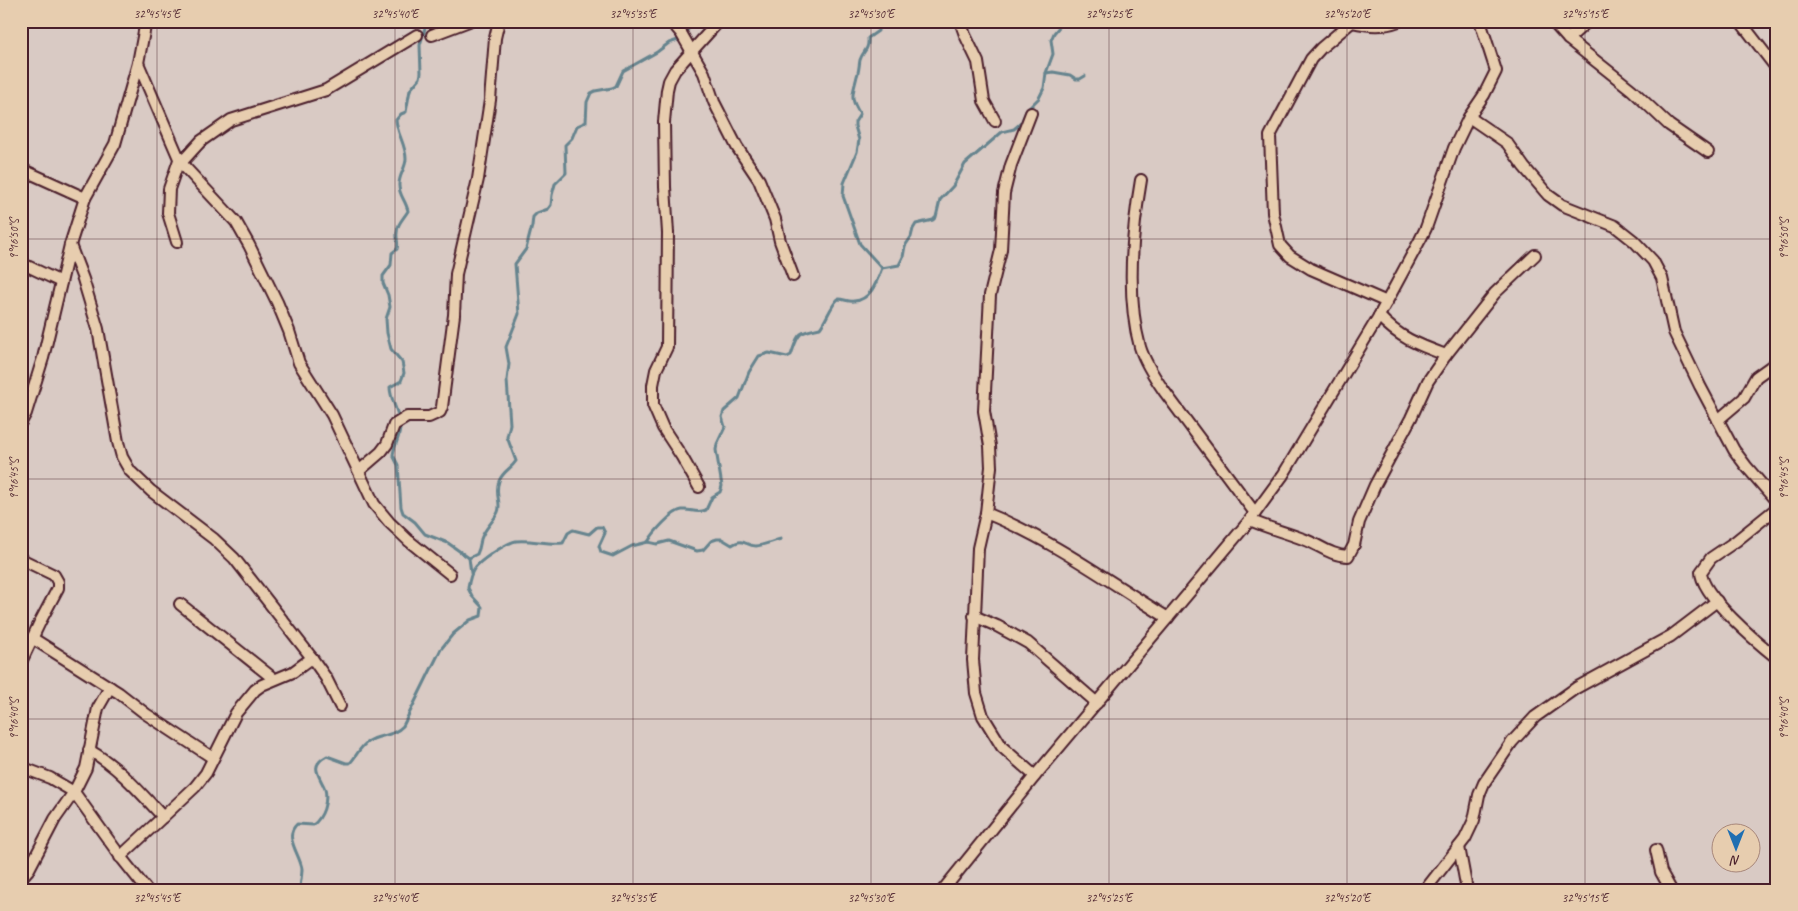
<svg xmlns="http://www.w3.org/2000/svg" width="1798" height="911" font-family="Caveat,sans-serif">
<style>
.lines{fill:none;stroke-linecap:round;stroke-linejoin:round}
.stream{stroke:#66848e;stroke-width:3}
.street-casing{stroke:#4a1f2b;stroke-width:14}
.street{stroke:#e7cdaf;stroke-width:10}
.ticks{fill:none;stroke:#4a1f2b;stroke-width:1;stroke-opacity:0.45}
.neatline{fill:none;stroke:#4a1f2b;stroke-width:2}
.ticks-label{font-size:12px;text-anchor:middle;fill:#4a1f2b}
</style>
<rect width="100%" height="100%" fill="#d9cac4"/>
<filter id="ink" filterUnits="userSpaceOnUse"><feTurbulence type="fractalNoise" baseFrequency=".02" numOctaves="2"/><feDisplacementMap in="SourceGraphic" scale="10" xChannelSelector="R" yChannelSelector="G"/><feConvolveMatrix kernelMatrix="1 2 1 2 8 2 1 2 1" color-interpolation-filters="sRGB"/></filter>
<g filter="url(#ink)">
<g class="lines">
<g class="stream">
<path d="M 427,21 L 420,45 L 421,73 L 420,78 L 410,90 L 406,112 L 401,114 L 396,120 C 397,134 406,145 406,159 C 406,168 398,176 399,186 C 399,195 406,201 408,211 C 403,219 397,224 397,233 C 396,239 399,243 397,249 L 392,253 L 391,265 L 383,276 L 383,283 L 388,295 L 390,307 L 386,319 L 387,333 L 391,349 L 402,362 L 404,373 L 401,381 L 390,387 C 390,400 399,411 400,425 C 401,436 394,445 393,455 L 398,465 L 401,507 L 403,513 L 415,522 L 425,534 L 448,543 L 469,558 L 471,573"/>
<path d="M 878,21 L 878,31 L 868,38 C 869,51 863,50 860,60 C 859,65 859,71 857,76 C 853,94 849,97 860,114 L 855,122 L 855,126 L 859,140 L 857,152 L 844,183 L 843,196 L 860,244 L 882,268"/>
<path d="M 1046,73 L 1053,72 L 1070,75 L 1076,79 L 1080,79 L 1085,76"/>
<path d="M 882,268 L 899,265 L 903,257 L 905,246 L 911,237 L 913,229 L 916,224 L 933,220 L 936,217 L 940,200 L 953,186 L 965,164 L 1002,132 L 1014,129 L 1021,123 L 1026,111 L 1039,98 L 1044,88 L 1046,73 L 1053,54 L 1051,40 L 1054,33 L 1064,21"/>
<path d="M 648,542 C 653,533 672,511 682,510 C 692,509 696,514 706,510 L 712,497 L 720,492 L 722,486 L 716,450 L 717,444 L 725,427 L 722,417 L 724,411 L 739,398 L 749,372 L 759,356 L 769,353 L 787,357 L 791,355 C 799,333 796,333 820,328 C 827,319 830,307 838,299 C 844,299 849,302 854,301 C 871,300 877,281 882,268"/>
<path d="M 469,558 L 477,554 C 480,548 480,544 481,539 C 484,529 494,521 498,512 C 502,503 494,494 499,481 C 504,470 511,469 516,461 L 507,437 L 510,424 L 507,380 L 509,364 L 506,347 L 519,314 L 515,264 L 526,249 L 532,226 L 533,217 L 537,213 L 548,209 L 551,205 L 552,195 L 555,184 L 566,173 L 565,145 L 572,138 L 577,126 L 586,122 L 587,102 L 591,93 L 595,91 L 612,88 L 616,86 L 623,71 L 657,52 L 669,43 L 678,40 L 696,21"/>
<path d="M 300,890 C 300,883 302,876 302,869 C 300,854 283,837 297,824 L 313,825 C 323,817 328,802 325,789 C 320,776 308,766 327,756 L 346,763 L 350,763 C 357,756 359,747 369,741 C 379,735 394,736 403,726 L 441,649 L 453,634 L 470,620 L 481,616 L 482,607 L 472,596 L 468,588 C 469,582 470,575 474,569 C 479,561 506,543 516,541 C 531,539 547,545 563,543 L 568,533 L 573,530 L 589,534 L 597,527 L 602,527 L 605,533 L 599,546 L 601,552 L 613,556 L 632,546 L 648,542 L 657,544 L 669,541 L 697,551 L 703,550 L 711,541 L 717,539 L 722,539 L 732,545 C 744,537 745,546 756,546 C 765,545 773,541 781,539"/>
</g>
<g class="street-casing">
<g id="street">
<path d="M 671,21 L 681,33 L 704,73 L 714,102 L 737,147 L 759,180 L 775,219 L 780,241 L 793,276"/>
<path d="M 960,21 L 965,35 L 978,62 L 984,101 L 995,121"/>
<path d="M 1353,21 L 1321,48 L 1311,59 L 1270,136 L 1273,213 L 1280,245 L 1290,256 L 1311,269 L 1387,302"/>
<path d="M 1552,21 L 1568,39 L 1632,90 L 1669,125 L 1708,152"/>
<path d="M 1740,21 L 1777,69"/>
<path d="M 1352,22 C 1369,26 1383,27 1399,21"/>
<path d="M 432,35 L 469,21"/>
<path d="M 1568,39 L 1588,21"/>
<path d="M 138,63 L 181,163 L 236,222 L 249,245 L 277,302 L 289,331 L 299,363 L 332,415 L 374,504 L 389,522 L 409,541 L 450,574"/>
<path d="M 1031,113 L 1011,165 L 1004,193 L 1001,250 L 990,295 L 984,411 L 990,446 L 991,467 L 986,513 L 978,548 L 973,660 L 976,693 L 983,716 L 1002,747 L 1035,776"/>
<path d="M 1469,117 L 1507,143 L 1524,167 L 1548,195 L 1562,205 L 1615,226 L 1634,241 L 1653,261 L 1662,278 L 1674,332 L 1700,386 L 1734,450 L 1746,466 L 1777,502"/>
<path d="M 181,163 L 201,141 L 231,120 L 326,90 L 417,35"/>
<path d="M 21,169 L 85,198"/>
<path d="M 1141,180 C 1132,232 1126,296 1140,347 C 1145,363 1155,378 1164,391 L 1255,513"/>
<path d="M 177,242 L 168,213 L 169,189 L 179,160"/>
<path d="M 70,245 L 83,279 L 98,329 L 118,442 L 122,457 L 130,471 L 151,491 L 214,539 L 234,558 L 312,658 L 326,678 L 340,706"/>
<path d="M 21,263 L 61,282"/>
<path d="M 1379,316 C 1399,338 1419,345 1446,355"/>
<path d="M 1718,420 L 1744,398 L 1756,377 L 1777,362"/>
<path d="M 21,422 L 26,413 L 43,358 L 70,245 L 85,198 L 115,144 L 138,63 L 146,21"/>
<path d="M 359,471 L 381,452 L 387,444 L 394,425 L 407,417 L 429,417 L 440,412 L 442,407 L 454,315 L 456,274 L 478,179 L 490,100 L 495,38 L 499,21"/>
<path d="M 699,487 L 682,457 L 663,428 L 653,405 L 653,385 L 656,370 L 667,347 L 668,233 L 665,187 L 664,122 L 667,90 L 669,81 L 675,70 L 719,21"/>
<path d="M 1777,508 L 1736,541 L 1711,558 L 1701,572 C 1701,595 1758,643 1777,658"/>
<path d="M 986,513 C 1051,539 1108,581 1168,618"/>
<path d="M 1250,520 C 1267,528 1285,532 1303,539 C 1318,544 1331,556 1348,556 L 1354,545 L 1359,522 L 1375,485 L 1411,418 L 1428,381 L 1446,355 L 1495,293 L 1535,255"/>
<path d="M 21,559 L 54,575 L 58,582 L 58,588 L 40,622 L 21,662"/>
<path d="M 180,604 L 274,679"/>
<path d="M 974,616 L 997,626 L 1028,643 L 1097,703"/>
<path d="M 32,638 L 119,693 L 146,714 L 213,758"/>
<path d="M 89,750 C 119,767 140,792 163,817"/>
<path d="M 21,767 L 50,778 L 74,792 L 123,860 L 147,890"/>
<path d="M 1459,847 L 1467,890"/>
<path d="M 1656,850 L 1661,872 L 1671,890"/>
<path d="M 120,857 L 195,787 L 206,773 L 236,713 L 255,690 L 262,685 L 293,672 L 312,658"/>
<path d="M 21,878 L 29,869 L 55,819 L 74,792 L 86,768 L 98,708 L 110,687"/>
<path d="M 943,890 L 1035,776 L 1250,520 L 1283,475 L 1379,316 L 1420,240 L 1426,228 L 1454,148 L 1469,117 L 1484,95 L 1496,71 L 1480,21"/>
<path d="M 1425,890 L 1465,839 L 1474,820 L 1479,795 L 1484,783 L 1512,742 L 1535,717 L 1576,688 L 1671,636 L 1717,601"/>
</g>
</g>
<use href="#street" class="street"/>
</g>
</g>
<path class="ticks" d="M 157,21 L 157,890M 395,21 L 395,890M 633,21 L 633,890M 871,21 L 871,890M 1109,21 L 1109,890M 1347,21 L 1347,890M 1585,21 L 1585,890M 21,239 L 1777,239M 21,479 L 1777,479M 21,719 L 1777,719"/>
<rect width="1798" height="911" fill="none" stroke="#e7cdaf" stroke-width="55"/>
<g transform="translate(1736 848) rotate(180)"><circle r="24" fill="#e7cdaf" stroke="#a8877a"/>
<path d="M0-4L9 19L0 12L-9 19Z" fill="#1f6fb2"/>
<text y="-8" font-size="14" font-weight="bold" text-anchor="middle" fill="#4a1f2b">N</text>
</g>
<rect x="28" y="28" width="1742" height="856" class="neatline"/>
<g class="ticks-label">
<text x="157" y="18">32°45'45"E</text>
<text x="395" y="18">32°45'40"E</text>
<text x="633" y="18">32°45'35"E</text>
<text x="871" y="18">32°45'30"E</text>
<text x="1109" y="18">32°45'25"E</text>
<text x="1347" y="18">32°45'20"E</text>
<text x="1585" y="18">32°45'15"E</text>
<text transform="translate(1784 239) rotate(-90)" y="4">9°16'50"S</text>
<text transform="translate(14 239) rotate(-90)" y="4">9°16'50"S</text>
<text transform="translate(1784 479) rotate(-90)" y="4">9°16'45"S</text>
<text transform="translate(14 479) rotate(-90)" y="4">9°16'45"S</text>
<text transform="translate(1784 719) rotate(-90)" y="4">9°16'40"S</text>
<text transform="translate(14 719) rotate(-90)" y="4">9°16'40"S</text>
<text x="157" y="902">32°45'45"E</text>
<text x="395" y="902">32°45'40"E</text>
<text x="633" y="902">32°45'35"E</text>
<text x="871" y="902">32°45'30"E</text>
<text x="1109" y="902">32°45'25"E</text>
<text x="1347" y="902">32°45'20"E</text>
<text x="1585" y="902">32°45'15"E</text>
</g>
</svg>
